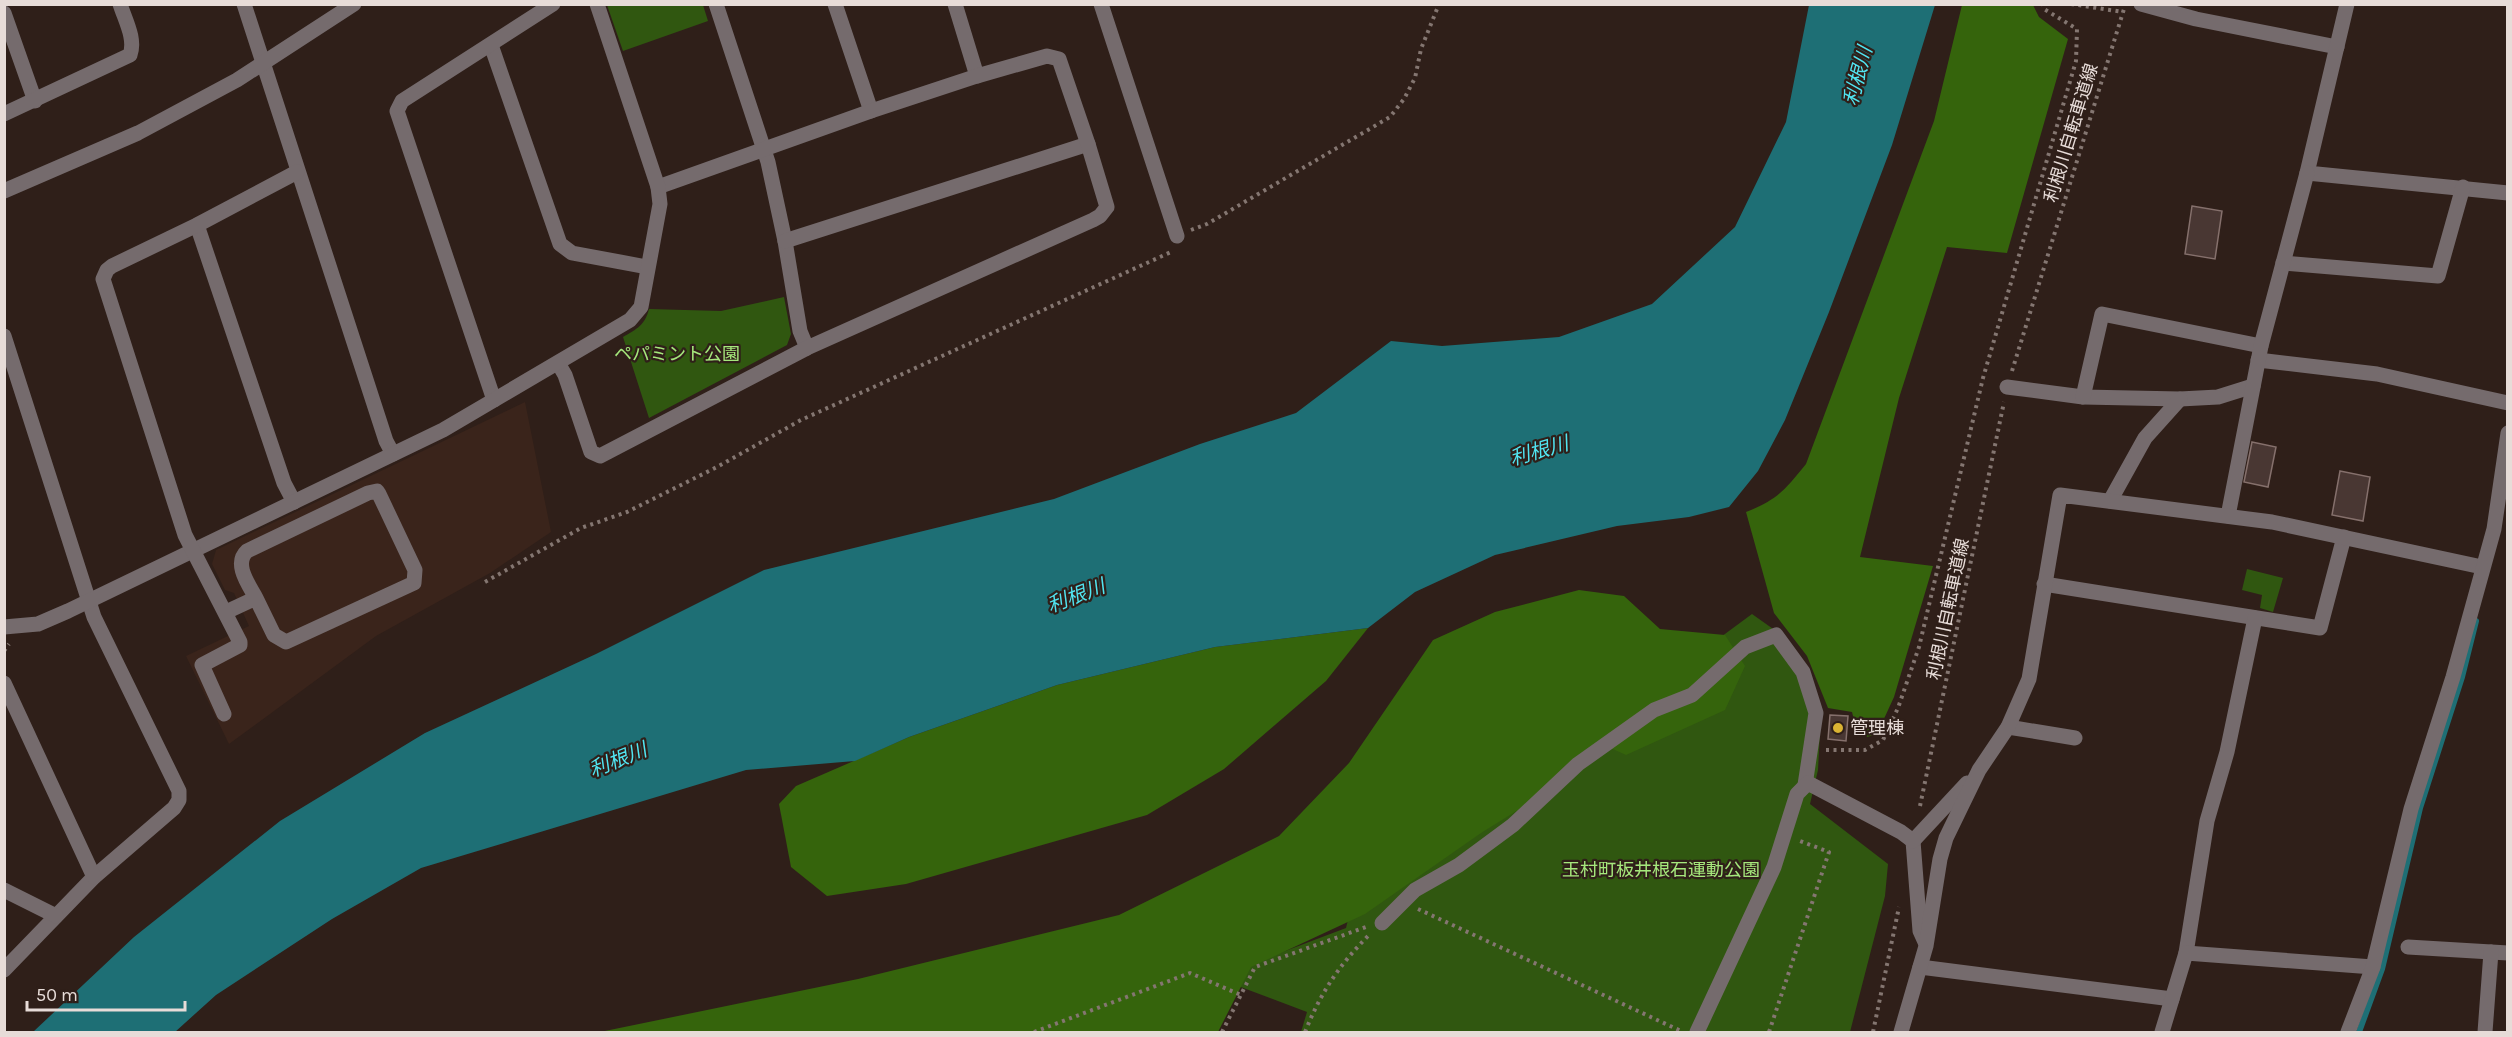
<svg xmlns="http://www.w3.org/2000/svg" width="2512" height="1037" font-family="Karla,'Noto Sans JP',sans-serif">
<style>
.built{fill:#3a241b}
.green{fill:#305710}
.forest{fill:#35640c}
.water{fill:#1e6f75}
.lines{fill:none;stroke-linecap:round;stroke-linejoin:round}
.stream{stroke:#1e6f75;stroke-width:6}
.building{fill:#493733;stroke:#85706c;stroke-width:1.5}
.path{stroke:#847671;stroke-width:4;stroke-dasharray:3 4.5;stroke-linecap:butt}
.minor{stroke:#756b6d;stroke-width:15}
.poi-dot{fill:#dab333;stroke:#2f1f19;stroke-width:2}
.labels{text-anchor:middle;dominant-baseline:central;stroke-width:4.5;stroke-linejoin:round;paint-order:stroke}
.street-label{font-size:18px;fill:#e7dcd8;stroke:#2f1f19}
.park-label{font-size:18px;fill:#a5e87c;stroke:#2f1f19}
.poi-label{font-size:18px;fill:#e7dcd8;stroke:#2f1f19;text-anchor:start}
.water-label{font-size:20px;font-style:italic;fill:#51e5f1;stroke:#2f1f19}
</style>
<rect width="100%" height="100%" fill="#2f1f19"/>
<path class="built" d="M 525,402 L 551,532 L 490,573 L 376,636 L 229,744 L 186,656 L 249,626 L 234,593 L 225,590 L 212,564 L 216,550 Z"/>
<g class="green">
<path d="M 607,5 L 703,5 L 708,21 L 623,51 Z"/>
<path d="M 784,297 L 791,334 L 787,345 L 649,418 L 623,337 C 637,329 645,325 649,309 L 721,311 Z"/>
<path d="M 2247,569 L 2283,578 L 2273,612 L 2260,608 L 2262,595 L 2242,590 Z"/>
<path d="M 1752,614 L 1776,631 L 1821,713 L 1818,770 L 1810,804 L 1888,864 L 1885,896 L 1850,1032 L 1301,1032 L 1307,1012 L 1238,986 L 1248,965 L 1346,928 L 1362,862 L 1672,673 Z"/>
</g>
<g class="forest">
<path d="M 1962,5 L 2033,5 L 2039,17 L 2068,39 L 2007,253 L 1947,247 L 1899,398 L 1860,557 L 1933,566 L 1894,697 L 1877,734 L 1867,737 L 1858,736 L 1852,712 L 1828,708 L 1807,656 L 1774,613 L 1746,512 C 1777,500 1785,490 1806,464 L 1934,121 Z"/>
<path d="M 1579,590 L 1624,596 L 1660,629 L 1725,635 L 1745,666 L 1725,710 L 1626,755 L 1606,746 L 1555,787 L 1481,833 L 1365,914 L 1251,967 L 1218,1032 L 600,1032 L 858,979 L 1119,915 L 1279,836 L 1349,763 L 1433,640 L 1495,612 Z"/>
<path d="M 1368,628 L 1326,681 L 1224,769 L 1147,815 L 906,884 L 827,896 L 791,867 L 779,804 L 796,786 L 909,737 L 1057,685 L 1215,647 Z"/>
</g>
<path class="water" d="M 1809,5 L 1935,5 L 1892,145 L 1829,312 L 1785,420 L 1758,471 L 1729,507 L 1689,517 L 1617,526 L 1495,555 L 1415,592 L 1368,628 L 1215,647 L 1057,685 L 909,737 L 855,761 L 746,770 L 421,868 L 332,919 L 216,995 L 175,1032 L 33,1032 L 134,937 L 280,821 L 425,733 L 596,654 L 764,570 L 1054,499 L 1200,444 L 1296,413 L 1391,341 L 1442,346 L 1559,337 L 1652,304 L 1735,227 L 1786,122 Z"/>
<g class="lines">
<path class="stream" d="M 2359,1032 L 2382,969 L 2420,808 L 2462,677 L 2476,621"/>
</g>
<g class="building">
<path d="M 2192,206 L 2222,211 L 2215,259 L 2185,254 Z"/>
<path d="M 2252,442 L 2276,447 L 2268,487 L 2244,482 Z"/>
<path d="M 2340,471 L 2370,477 L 2363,521 L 2332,515 Z"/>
<path d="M 1830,715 L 1848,716 L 1846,741 L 1828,739 Z"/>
</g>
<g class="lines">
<g class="path">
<path d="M 2071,4 L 2123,12"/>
<path d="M 1191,230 L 1207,224 L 1390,117 L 1404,99 L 1415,78 L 1421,49 L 1439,4"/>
<path d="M 2012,371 L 2124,9"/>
<path d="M 485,582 L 581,528 L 627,512 L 717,467 L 801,420 L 1171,252"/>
<path d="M 4,651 L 9,644"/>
<path d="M 1826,750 L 1865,750 L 1883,740 L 1898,708 L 1919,647 L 1983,378 L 2076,61 L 2077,29 L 2044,9 L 2043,4"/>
<path d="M 1920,806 L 2004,402"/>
<path d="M 1418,909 L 1681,1031"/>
<path d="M 1034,1032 L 1190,973 L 1241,995"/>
<path d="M 1222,1032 L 1255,967 L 1366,927"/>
<path d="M 1305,1032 C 1321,992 1339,965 1370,934"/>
<path d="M 1769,1032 L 1829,852 L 1800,841"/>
<path d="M 1873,1032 L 1899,907"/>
</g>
<g class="minor">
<path d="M 244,4 L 386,441 L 393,454"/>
<path d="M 716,4 L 768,162 L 785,241 L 800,331 L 807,348"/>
<path d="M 835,4 L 871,111"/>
<path d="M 955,4 L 977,76"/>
<path d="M 1101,4 L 1177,236"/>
<path d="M 2141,4 L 2196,19 L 2337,47"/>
<path d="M 2347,4 L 2307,173 L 2508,193"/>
<path d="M 4,13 L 35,101"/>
<path d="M 491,45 L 560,244 L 572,253 L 647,267"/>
<path d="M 4,114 L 130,55 C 136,39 125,20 120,4"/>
<path d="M 4,191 L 138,133 L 237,80 L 354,4"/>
<path d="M 197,225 L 284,483 L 294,502"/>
<path d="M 785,241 L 1088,144"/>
<path d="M 2283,263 L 2438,276 L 2463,187"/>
<path d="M 4,336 L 94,617 L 179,791 L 179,800 L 174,808 L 94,877 L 4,970"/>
<path d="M 2258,360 L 2377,374 L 2508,403"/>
<path d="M 558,363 L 565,375 L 591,452 L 600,456 L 807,348 L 1093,220 L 1100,216 L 1107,207 L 1088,144 L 1059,59 L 1047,56 L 977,76 L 871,111 L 658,187"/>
<path d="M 2007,387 L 2083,397 L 2180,399 L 2218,397 L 2253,386"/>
<path d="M 2083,397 L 2102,314 L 2261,346"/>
<path d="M 494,400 L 397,111 L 402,101 L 553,4"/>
<path d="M 2110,501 L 2145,438 L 2180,399"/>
<path d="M 2228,516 L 2261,346 L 2307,173"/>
<path d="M 2044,584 L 2320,628 L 2344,537"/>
<path d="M 226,612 L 256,598 L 274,635 L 286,642 L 414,583 L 415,570 L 379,494 L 377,491 L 368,493 L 247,551 C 233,564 249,585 256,598"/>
<path d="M 4,627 L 38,624 L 68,611 L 443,430 L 630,320 L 641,307 L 660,204 L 658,187 L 597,4"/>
<path d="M 4,683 L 94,877"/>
<path d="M 224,714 L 202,665 L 240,645 L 240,642 L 185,535 L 103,279 L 107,270 L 112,266 L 197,225 L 297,172"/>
<path d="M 2008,727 L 2075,738"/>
<path d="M 1913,841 L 1920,931 L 1925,942"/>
<path d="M 4,890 L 56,916"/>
<path d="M 1382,923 L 1415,890 L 1459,865 L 1513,825 L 1578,764 L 1654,710 L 1692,695 L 1745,647 L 1776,635 L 1803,672 L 1816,713 L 1805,785"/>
<path d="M 2408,947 L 2508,953"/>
<path d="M 2186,953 L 2207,821 L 2227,752 L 2255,618"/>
<path d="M 1920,967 L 2172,999"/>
<path d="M 1697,1032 L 1774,867 L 1797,794 L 1808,783 L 1901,832 L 1913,841 L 1967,783"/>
<path d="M 1901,1032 L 1926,946 L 1940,859 L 1946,838 L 1979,770 L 2008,727 L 2029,679 L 2060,495 L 2272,522 L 2482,567"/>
<path d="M 2162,1032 L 2186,953 L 2373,967"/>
<path d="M 2348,1032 L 2373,967 L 2411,809 L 2453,677 L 2494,529 L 2508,433"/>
<path d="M 2485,1032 L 2491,952"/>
</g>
</g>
<circle class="poi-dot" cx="1838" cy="728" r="6"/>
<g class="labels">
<g class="street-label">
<text transform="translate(2071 133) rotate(-73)">利根川自転車道線</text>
<text transform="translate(1948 609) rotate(-78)">利根川自転車道線</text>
</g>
<g class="park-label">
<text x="677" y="354">ペパミント公園</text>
<text x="1661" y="870">玉村町板井根石運動公園</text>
</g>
<g class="poi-label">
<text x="1850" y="728">管理棟</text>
</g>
<g class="water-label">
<text transform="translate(1858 76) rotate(-75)">利根川</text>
<text transform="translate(1539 451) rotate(-16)">利根川</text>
<text transform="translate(1076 596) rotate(-21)">利根川</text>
<text transform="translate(618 760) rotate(-22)">利根川</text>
</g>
</g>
<rect width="2512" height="1037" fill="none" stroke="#e7dcd8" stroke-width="12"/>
<path d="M27 1001v9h158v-9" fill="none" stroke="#e7dcd8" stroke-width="3"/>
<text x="36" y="1001" font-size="18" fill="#e7dcd8" stroke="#2f1f19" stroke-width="4.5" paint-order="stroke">50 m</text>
</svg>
